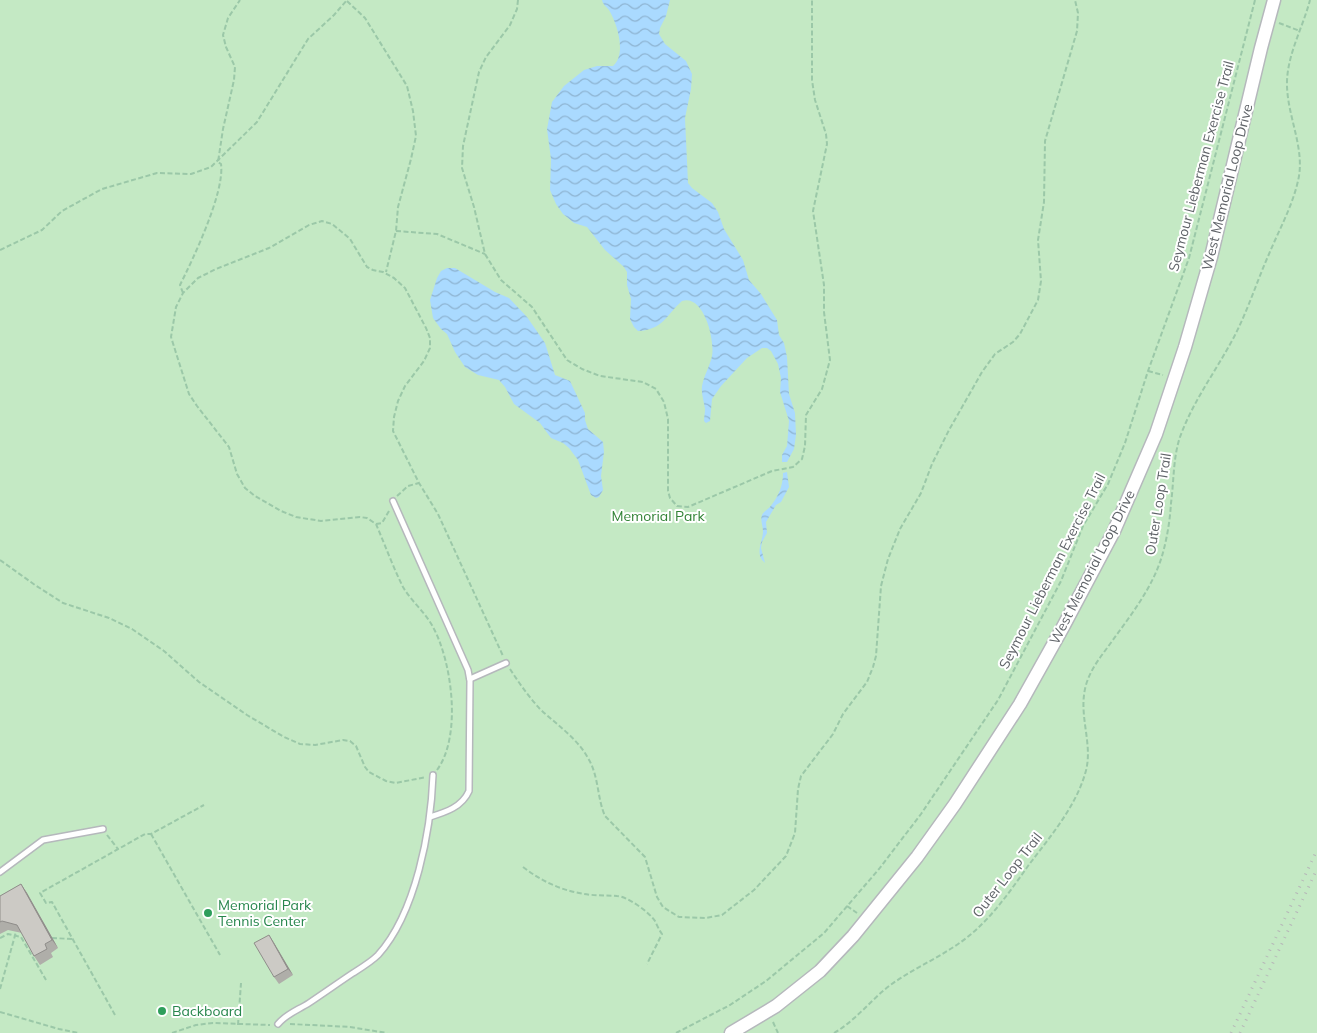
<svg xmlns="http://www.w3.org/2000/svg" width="1317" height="1033" font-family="Mulish,sans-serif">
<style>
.park{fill:#c4e9c4}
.water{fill:url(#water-waves)}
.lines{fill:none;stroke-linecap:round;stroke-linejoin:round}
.service-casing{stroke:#b5b8bc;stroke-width:8}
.tertiary-casing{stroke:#b5b8bc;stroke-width:15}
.path{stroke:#9bc8a8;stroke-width:2;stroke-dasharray:5 2.5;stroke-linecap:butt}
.service{stroke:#fff;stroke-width:5}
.tertiary{stroke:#fff;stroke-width:12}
.rail{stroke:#b6b7b8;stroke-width:3;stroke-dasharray:1 6;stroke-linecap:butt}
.wall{fill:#afaea9}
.shaded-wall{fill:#8f8d8a}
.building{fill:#cccac5;stroke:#8f8d8a}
.leisure-dot{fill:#2e9e5b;stroke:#fff;stroke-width:2}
.labels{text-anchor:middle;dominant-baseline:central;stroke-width:4;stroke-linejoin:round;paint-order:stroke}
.street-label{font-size:14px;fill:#5f6368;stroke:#fff}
.park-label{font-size:14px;fill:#328336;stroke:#fff}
.leisure-label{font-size:14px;fill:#27864d;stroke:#fff;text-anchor:start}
</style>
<defs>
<pattern id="water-waves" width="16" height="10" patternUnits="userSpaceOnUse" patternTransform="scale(1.25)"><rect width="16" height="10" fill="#aadaff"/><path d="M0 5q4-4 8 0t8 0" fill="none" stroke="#8eb4d2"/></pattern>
</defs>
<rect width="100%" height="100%" fill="#f1efe8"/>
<rect class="park" x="0" y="0" width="1317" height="1033"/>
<g class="water">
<path d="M 602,0 L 670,0 L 666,16 L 660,28 L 659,34 L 665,44 L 686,61 L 692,74 L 691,89 L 685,118 L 688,183 L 692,188 L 712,203 L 718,212 L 724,229 L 743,260 L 749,280 L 761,294 L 777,320 L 779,335 L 784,343 L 787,357 L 789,394 L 795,413 L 796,435 L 794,449 L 787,462 L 782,462 L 782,455 L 787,446 L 789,421 L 780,392 L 781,378 L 778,364 L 771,351 L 767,348 L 762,348 L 747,358 L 721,386 L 712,399 L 710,421 L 706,423 L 704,421 C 704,417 705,413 705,409 C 704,401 701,394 702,386 C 704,375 710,366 712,356 C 715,340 704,294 682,301 C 666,315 663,330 638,331 L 634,327 L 630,319 L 631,299 L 627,285 L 627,272 L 624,267 L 605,250 L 587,227 L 574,223 L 563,214 L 556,204 L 550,190 L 551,159 L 547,129 L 552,102 L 564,86 L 584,70 L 597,66 L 613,66 C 627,54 617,23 609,10 C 606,6 603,5 602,0 Z"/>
<path d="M 447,268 L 455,268 L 495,292 L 509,298 L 527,317 L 545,343 L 555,375 L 570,381 L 585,413 L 585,420 L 588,429 L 603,442 L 604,452 L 601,476 L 603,490 L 599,497 L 596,498 L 591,495 L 578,460 L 569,448 L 563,443 L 551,438 L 540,423 L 514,404 L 505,387 L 499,380 L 478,375 L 465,367 L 455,352 L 447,334 L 441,329 L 433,318 L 430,300 L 437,278 L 441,271 Z"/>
<path d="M 787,472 L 789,487 L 781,502 L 776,505 L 766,522 L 767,533 L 762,542 L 761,548 L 765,563 C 754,554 763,542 763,531 C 763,526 760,520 762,515 C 763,512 767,510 770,507 C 779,496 783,485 783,473 Z"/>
</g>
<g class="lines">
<g class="service-casing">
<g id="service">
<path d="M 393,501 L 468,670 L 470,681 L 469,791 C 462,807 446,812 430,817"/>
<path d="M 470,679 L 506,663"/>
<path d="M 0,872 L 43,840 L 103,829"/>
<path d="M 278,1024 C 286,1014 298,1010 309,1003 C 324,993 338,983 353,973 C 361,968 371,962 378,955 C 416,913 431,830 433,775"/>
</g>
</g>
<g class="tertiary-casing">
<path id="tertiary" d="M 731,1033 L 776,1006 L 820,971 L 853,936 L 917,857 L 955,804 L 1020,704 L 1063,627 L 1114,531 L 1156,434 L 1185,347 L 1211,257 L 1261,48 L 1274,0"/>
</g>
<g class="path">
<path d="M 518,0 L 517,9 L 510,25 L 486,57 L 479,72 L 463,146 L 462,168 L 474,207 L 485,254 L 501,280 L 532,307 L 567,360 L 582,369 L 600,376 L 643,382 L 656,389 L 664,402 L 668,419 L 668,491 L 670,498 L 677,506 L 688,507 L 772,471 L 793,467 L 802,459 L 805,446 L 806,415 L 822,389 L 830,360 L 824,312 L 824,285 L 813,211 L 827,144 L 826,134 L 815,100 L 812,80 L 812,0"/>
<path d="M 347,1 L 365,18 L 407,86 L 413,111 L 416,136 L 411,159 L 398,207 L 396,231 L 386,272"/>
<path d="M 1279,23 L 1300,31"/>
<path d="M 396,231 L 437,234 L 485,254"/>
<path d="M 0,250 L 42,230 L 62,211 L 102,189 L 157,173 L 191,174 L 211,167 L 257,122 L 308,39 L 334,15 L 347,0"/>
<path d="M 183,293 L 180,285 C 193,259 225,192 221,164 L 218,162 L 223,129 L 234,80 L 235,67 L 226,47 L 223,35 L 228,18 L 240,0"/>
<path d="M 1148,371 L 1163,375"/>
<path d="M 397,496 L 408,486 L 419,483"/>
<path d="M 376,524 L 382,523 L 389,511"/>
<path d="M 0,560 L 35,585 L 63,603 L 109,618 L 132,629 L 164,651 L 199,682 L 247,715 L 284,737 L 300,744 L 315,745 L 343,740 L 350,741 L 356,746 L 365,767 L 369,772 L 386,781 L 396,783 L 426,777"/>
<path d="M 510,669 C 519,683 529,697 540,709 C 557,725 577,738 588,758 C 599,776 597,798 605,816 L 645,857 L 657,897 L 663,907 L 679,917 L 706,918 L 722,915 L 754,890 L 786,856 L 795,833 L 798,789 L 801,776 L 833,734 L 843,714 L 867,682 L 873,667 L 876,656 L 881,586 L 888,559 L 900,529 L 921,493 L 932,464 L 949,430 L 982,372 L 995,354 L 1013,342 L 1020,334 L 1038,300 L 1041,281 L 1038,240 L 1044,202 L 1045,141 L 1077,31 L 1078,13 L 1075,0"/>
<path d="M 437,770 C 462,736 452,662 433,627 C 425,612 411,601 403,587 C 393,567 385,545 376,524 L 367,518 L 360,517 L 321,521 L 296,517 L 281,511 L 255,496 L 245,488 L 237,474 L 229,447 L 197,406 L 189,394 L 171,337 L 176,307 L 183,293 L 198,278 L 216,269 L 269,248 L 309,225 L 322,221 L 332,224 L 343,233 L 350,239 L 367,267 L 373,270 L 383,272 L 394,278 L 405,288 L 426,328 L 430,338 L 430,348 L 424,361 L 405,386 L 398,401 L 394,417 L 393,431 L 419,483 L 438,514 L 503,656"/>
<path d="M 151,834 L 220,955"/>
<path d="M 107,835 L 118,849"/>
<path d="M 523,867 C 540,880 558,889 579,893 C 592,896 604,895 617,896 C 627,896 649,912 655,921 C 657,925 659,930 662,934 L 647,964"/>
<path d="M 847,906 L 857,913"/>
<path d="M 0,938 L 8,934 L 21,937 L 46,980"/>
<path d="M 52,938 L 72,939"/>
<path d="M 0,989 L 16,932"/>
<path d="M 0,1012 L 59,1029 L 79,1033"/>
<path d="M 115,1015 L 52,902 L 46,903 L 40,893 L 145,834 L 151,834 L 204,805"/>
<path d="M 773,1022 L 778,1033"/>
<path d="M 290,1024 L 350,1027 L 387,1033"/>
<path d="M 238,1025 L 241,983"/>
<path d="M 172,1033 L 196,1025 L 213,1023 L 270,1025"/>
<path d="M 676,1033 L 730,1005 L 766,981 L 824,933 L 879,869 L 921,814 L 998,700 L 1061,581 L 1083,526 L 1108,484 L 1125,443 L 1148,371 L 1189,258 L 1255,0"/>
<path d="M 834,1033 C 855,1021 870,1001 889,986 C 915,967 946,955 970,935 C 993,916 1011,890 1028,866 C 1049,838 1075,808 1085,774 C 1095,743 1075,712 1088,679 C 1093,666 1102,655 1110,644 C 1130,616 1152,589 1162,556 C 1167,539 1170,520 1171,503 C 1174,481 1173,458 1180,437 C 1193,401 1216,371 1234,337 C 1248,310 1257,281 1269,254 C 1279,230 1292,207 1298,181 C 1306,148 1286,115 1287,81 C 1288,53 1303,27 1310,0"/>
</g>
<use href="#service" class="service"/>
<use href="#tertiary" class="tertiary"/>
<g class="rail">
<path d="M 1231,1033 L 1317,850"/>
<path d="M 1240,1033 L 1317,869"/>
</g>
</g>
<g class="wall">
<path d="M 21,884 L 27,893 L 58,948 L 51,953 L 53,957 L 40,965 L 34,956 L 22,933 L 8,930 L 0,934 L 0,896 Z"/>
<path d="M 269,935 L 293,975 L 279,984 L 274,977 Z"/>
</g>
<g class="shaded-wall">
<path d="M 21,884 L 27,893 L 58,948 L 52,940 Z"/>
<path d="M 269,935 L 273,941 L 293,975 L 288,969 Z"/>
</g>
<g class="building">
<path d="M 21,884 L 52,940 L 45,944 L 47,949 L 34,956 L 17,925 L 2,921 L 0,922 L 0,896 Z"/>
<path d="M 269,935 L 288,969 L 274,977 L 254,943 Z"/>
</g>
<g class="leisure-dot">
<circle cx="208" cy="913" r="5"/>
<circle cx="162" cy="1011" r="5"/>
</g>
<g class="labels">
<g class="street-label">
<text transform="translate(1201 166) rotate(-75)">Seymour Lieberman Exercise Trail</text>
<text transform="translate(1227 187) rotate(-76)">West Memorial Loop Drive</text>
<text transform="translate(1158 504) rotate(-81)">Outer Loop Trail</text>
<text transform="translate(1092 567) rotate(-63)">West Memorial Loop Drive</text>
<text transform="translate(1052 571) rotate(-63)">Seymour Lieberman Exercise Trail</text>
<text transform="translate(1007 875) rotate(-52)">Outer Loop Trail</text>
</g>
<g class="park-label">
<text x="658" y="516">Memorial Park</text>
</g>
<g class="leisure-label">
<text x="218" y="905">Memorial Park<tspan x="218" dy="16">Tennis Center</tspan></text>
<text x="172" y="1011">Backboard</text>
</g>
</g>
</svg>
